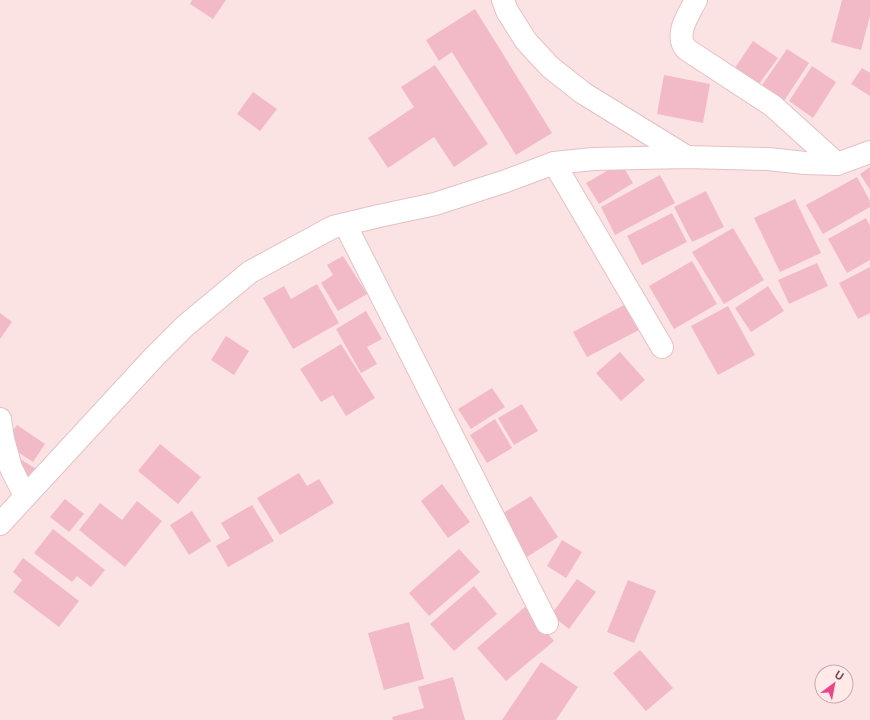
<svg xmlns="http://www.w3.org/2000/svg" width="870" height="720" font-family="Inter,sans-serif">
<style>
.building{fill:#f2bac6}
.lines{fill:none;stroke-linecap:round;stroke-linejoin:round}
.street-casing{stroke:#e3c1c6;stroke-width:24}
.street{stroke:#fff;stroke-width:22}
</style>
<rect width="100%" height="100%" fill="#fce3e3"/>
<g class="building">
<path d="M 192,0 L 226,0 L 213,19 L 190,4 Z"/>
<path d="M 842,0 L 870,0 L 870,16 L 861,50 L 831,42 Z"/>
<path d="M 475,9 L 552,133 L 516,155 L 452,52 L 439,61 L 426,40 Z"/>
<path d="M 753,41 L 778,58 L 754,91 L 730,75 Z"/>
<path d="M 787,49 L 809,63 L 782,104 L 760,88 Z"/>
<path d="M 435,65 L 488,144 L 454,167 L 434,137 L 388,168 L 368,138 L 414,107 L 401,87 Z"/>
<path d="M 812,66 L 836,82 L 813,118 L 789,101 Z"/>
<path d="M 862,68 L 870,73 L 870,96 L 851,84 Z"/>
<path d="M 664,75 L 710,84 L 703,123 L 657,114 Z"/>
<path d="M 253,92 L 277,109 L 260,131 L 237,114 Z"/>
<path d="M 621,163 L 633,183 L 599,204 L 586,183 Z"/>
<path d="M 870,167 L 870,190 L 860,174 Z"/>
<path d="M 660,175 L 675,203 L 615,235 L 601,207 Z"/>
<path d="M 857,177 L 870,201 L 870,207 L 823,234 L 806,205 Z"/>
<path d="M 706,191 L 724,227 L 692,242 L 674,207 Z"/>
<path d="M 795,199 L 821,253 L 780,272 L 754,218 Z"/>
<path d="M 672,213 L 687,242 L 642,265 L 627,236 Z"/>
<path d="M 866,218 L 870,226 L 870,260 L 847,273 L 828,239 Z"/>
<path d="M 733,228 L 764,280 L 724,304 L 692,252 Z"/>
<path d="M 343,256 L 367,294 L 338,311 L 321,283 L 333,275 L 327,265 Z"/>
<path d="M 692,261 L 717,304 L 674,329 L 649,286 Z"/>
<path d="M 817,263 L 828,286 L 789,304 L 778,280 Z"/>
<path d="M 870,267 L 870,313 L 858,319 L 839,283 Z"/>
<path d="M 317,284 L 339,323 L 293,349 L 263,298 L 284,286 L 291,299 Z"/>
<path d="M 768,286 L 784,311 L 751,332 L 735,308 Z"/>
<path d="M 626,304 L 639,330 L 587,357 L 573,332 Z"/>
<path d="M 728,306 L 755,355 L 718,375 L 691,326 Z"/>
<path d="M 366,311 L 382,339 L 367,347 L 377,364 L 361,373 L 336,329 Z"/>
<path d="M 0,313 L 12,322 L 0,339 Z"/>
<path d="M 226,336 L 249,351 L 234,375 L 211,360 Z"/>
<path d="M 341,344 L 375,398 L 346,416 L 333,395 L 321,402 L 300,369 Z"/>
<path d="M 620,352 L 645,380 L 621,401 L 596,373 Z"/>
<path d="M 492,388 L 505,407 L 471,429 L 458,409 Z"/>
<path d="M 522,404 L 538,431 L 514,445 L 498,418 Z"/>
<path d="M 495,419 L 512,448 L 487,463 L 470,435 Z"/>
<path d="M 17,425 L 45,444 L 33,462 L 4,443 Z"/>
<path d="M 160,444 L 201,477 L 178,504 L 138,471 Z"/>
<path d="M 14,455 L 36,469 L 24,487 Z"/>
<path d="M 299,473 L 307,486 L 319,479 L 334,503 L 280,535 L 257,498 Z"/>
<path d="M 442,484 L 470,522 L 448,538 L 421,501 Z"/>
<path d="M 531,496 L 558,537 L 527,557 L 500,515 Z"/>
<path d="M 65,499 L 84,514 L 69,532 L 50,517 Z"/>
<path d="M 137,501 L 162,521 L 125,567 L 79,530 L 100,503 L 122,520 Z"/>
<path d="M 252,505 L 274,541 L 228,567 L 216,546 L 230,538 L 221,523 Z"/>
<path d="M 192,511 L 211,541 L 189,555 L 170,525 Z"/>
<path d="M 53,529 L 105,570 L 91,587 L 77,576 L 72,582 L 34,553 Z"/>
<path d="M 562,540 L 582,552 L 566,578 L 547,566 Z"/>
<path d="M 459,549 L 480,572 L 429,616 L 409,593 Z"/>
<path d="M 23,558 L 79,601 L 59,627 L 13,592 L 22,580 L 13,572 Z"/>
<path d="M 577,579 L 596,592 L 569,629 L 551,615 Z"/>
<path d="M 628,580 L 656,591 L 634,643 L 607,632 Z"/>
<path d="M 474,586 L 497,614 L 454,651 L 430,624 Z"/>
<path d="M 525,607 L 554,641 L 506,681 L 477,648 Z"/>
<path d="M 409,622 L 424,679 L 384,690 L 368,633 Z"/>
<path d="M 640,650 L 673,688 L 646,711 L 613,673 Z"/>
<path d="M 541,662 L 578,687 L 556,720 L 502,720 Z"/>
<path d="M 453,677 L 465,720 L 393,720 L 392,717 L 424,708 L 418,687 Z"/>
</g>
<g class="lines">
<g class="street-casing">
<g id="street">
<path d="M 503,0 L 507,11 L 526,41 L 550,67 L 583,93 L 687,157"/>
<path d="M 696,0 C 689,14 674,34 686,49 L 773,106 L 837,164"/>
<path d="M 554,163 L 662,347"/>
<path d="M 345,224 L 547,623"/>
<path d="M 0,419 L 3,439 L 11,468 L 25,496"/>
<path d="M 0,524 L 154,357 L 185,326 L 250,272 L 333,227 L 379,216 L 435,204 L 506,181 L 554,163 L 593,159 L 687,157 L 768,159 L 805,163 L 837,164 L 870,152"/>
</g>
</g>
<use href="#street" class="street"/>
</g>
<g transform="translate(834 684) rotate(32)"><circle r="19" fill="#ffe9e9" stroke="#c8a9ad"/>
<path d="M0-3L7 15L0 10L-7 15Z" fill="#e84686"/>
<text y="-6" font-size="11" font-weight="bold" text-anchor="middle" fill="#754954">U</text>
</g>
</svg>
